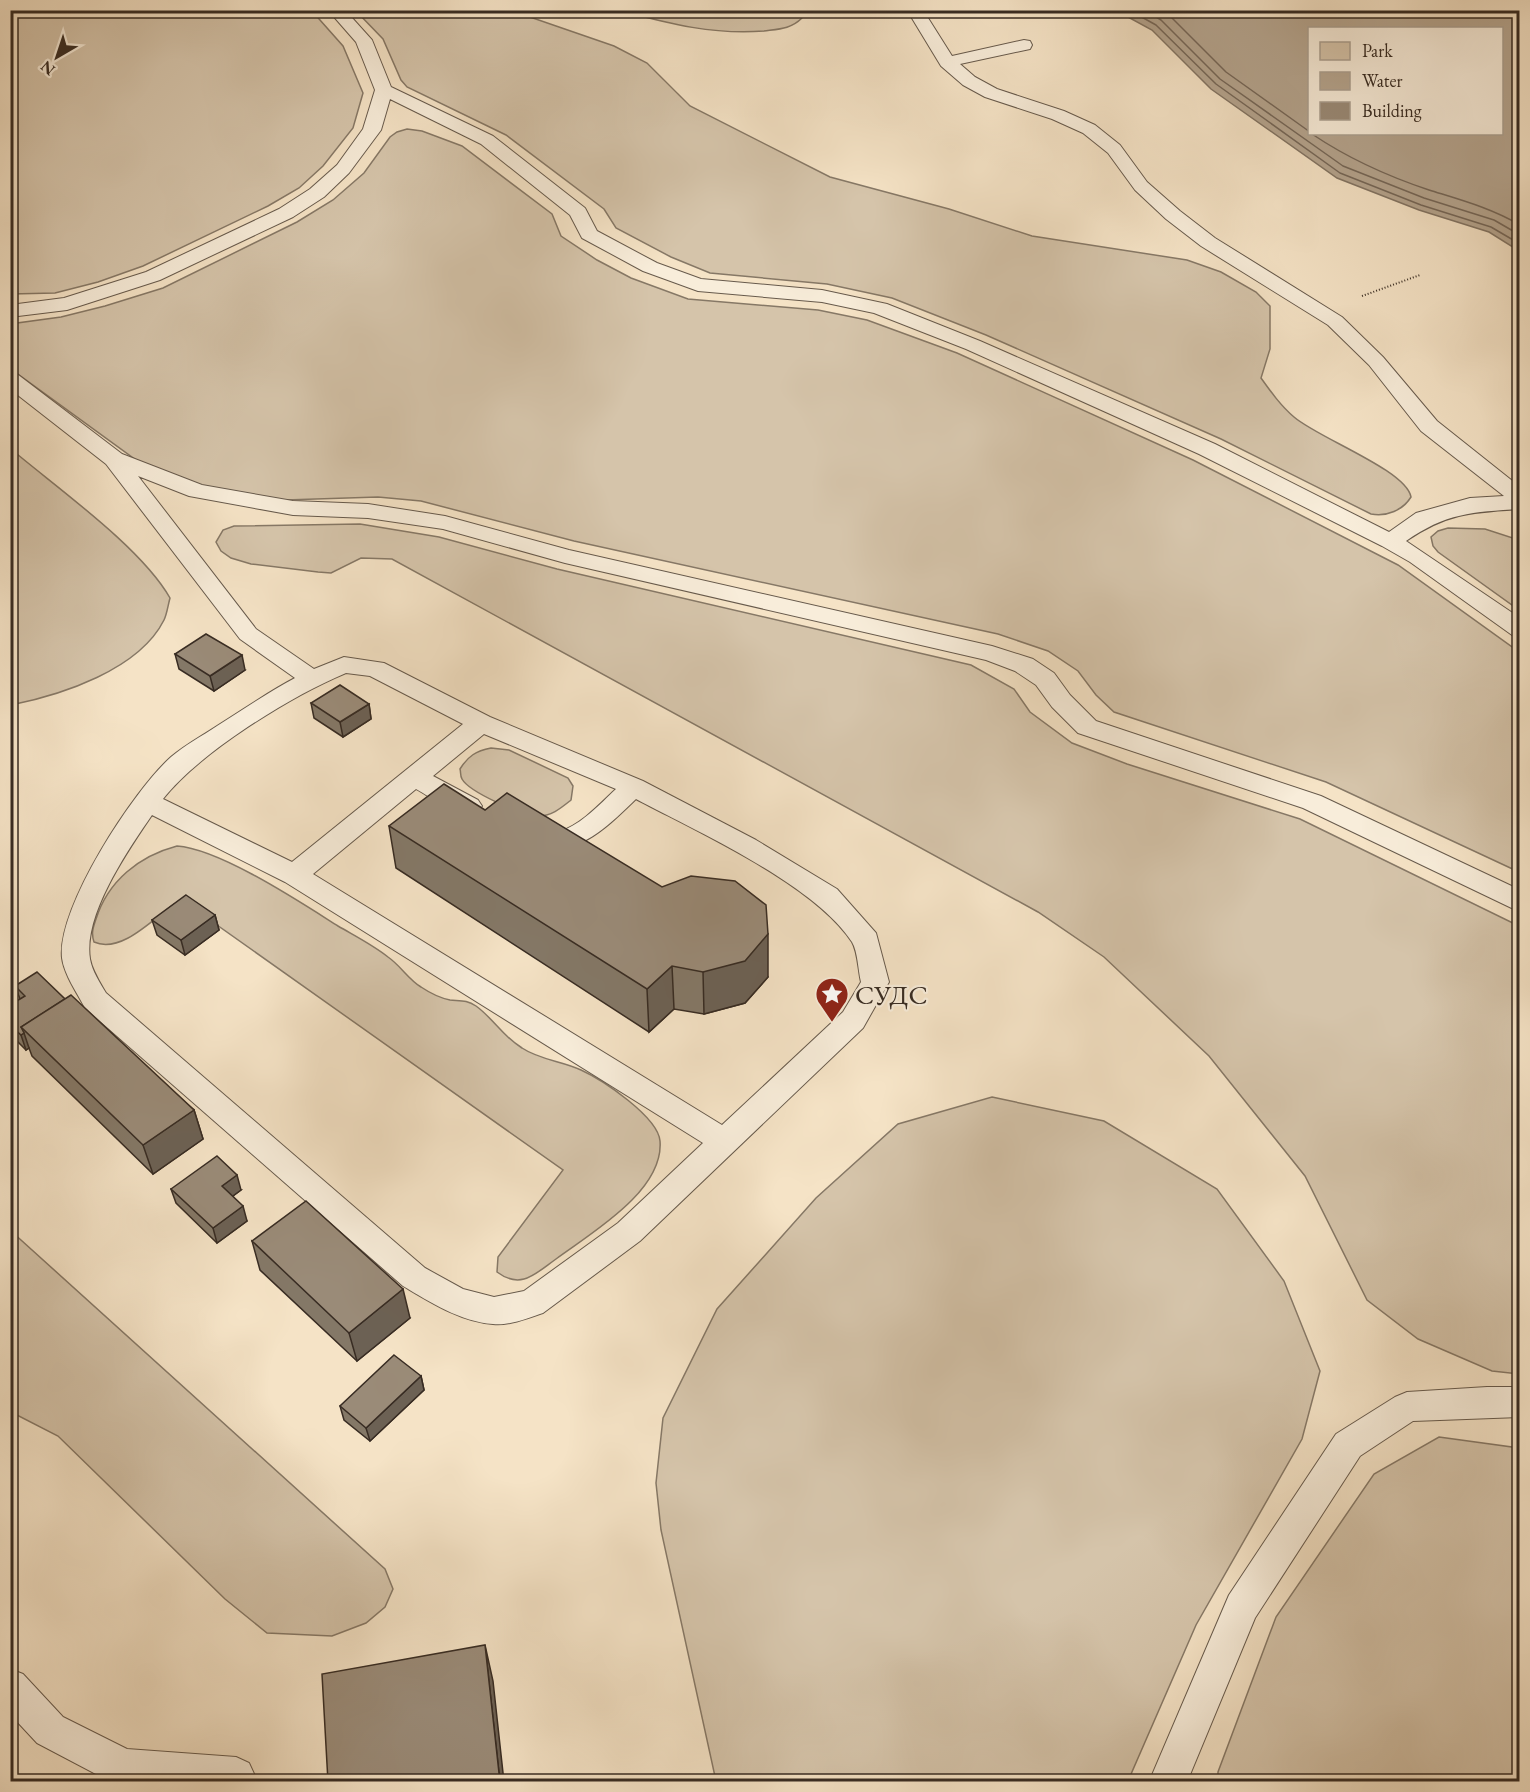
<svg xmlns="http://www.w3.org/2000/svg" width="1530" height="1792" font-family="'EB Garamond',serif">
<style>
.green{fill:#d5c4aa;stroke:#867866;stroke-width:1.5}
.water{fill:#b5a58f;stroke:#837564;stroke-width:1.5;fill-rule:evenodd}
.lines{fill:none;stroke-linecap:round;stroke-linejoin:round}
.shore{stroke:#766859;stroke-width:1.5}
.lane-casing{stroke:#675a4c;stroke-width:2}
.path{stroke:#382c23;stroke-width:2;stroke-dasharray:1 2;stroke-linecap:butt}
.lane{fill:#f8edda;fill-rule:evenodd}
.wall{fill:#847867;stroke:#382c23;stroke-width:1.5}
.shaded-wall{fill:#6c6154;stroke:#382c23;stroke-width:1.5}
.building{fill:#9a8b78;stroke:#382c23;stroke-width:1.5}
.labels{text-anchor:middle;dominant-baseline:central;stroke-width:4.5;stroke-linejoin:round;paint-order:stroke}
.poi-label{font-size:27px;fill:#382c23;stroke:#f8edda;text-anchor:start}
</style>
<rect width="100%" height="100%" fill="#f5e3c6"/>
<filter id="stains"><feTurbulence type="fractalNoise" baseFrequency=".00333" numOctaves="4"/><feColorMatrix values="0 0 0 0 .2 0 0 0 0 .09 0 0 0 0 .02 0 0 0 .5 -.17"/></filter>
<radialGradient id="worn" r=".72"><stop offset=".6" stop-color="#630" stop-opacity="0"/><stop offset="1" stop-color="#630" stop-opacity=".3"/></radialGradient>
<g class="green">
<path d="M 802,10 L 802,18 C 791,29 779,29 764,31 C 714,35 670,24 622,11 Z"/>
<path d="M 10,11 L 312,11 L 343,46 L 363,93 L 353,128 L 323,166 L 299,188 L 268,206 L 143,266 L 98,282 L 55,293 L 11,294 Z"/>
<path d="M 490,11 L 530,17 L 614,46 L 647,63 L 690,106 L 830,177 L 949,209 L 1032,236 L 1187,260 L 1221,272 L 1256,292 L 1270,306 L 1270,349 L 1261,378 C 1271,392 1281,406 1294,417 C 1318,438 1406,470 1411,497 C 1403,510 1387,517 1371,514 L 1221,439 L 986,335 L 892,298 L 827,284 L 710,273 L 671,257 L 616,228 L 604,209 L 506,135 L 407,87 L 401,80 L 383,39 L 356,11 Z"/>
<path d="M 407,129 L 422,131 L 462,146 L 552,214 L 561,236 L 597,260 L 631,278 L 688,299 L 818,310 L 867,320 L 957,353 L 1193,460 L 1398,565 L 1519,652 L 1519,872 L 1326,782 L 1114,712 L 1096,695 L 1078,671 L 1048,651 L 998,634 L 574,541 L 421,501 L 378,497 L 227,502 L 154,473 L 11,369 L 10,324 L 61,317 L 105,306 L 163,288 L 297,222 L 333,200 L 364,173 L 390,137 L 397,132 Z"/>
<path d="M 11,449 C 57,488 141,547 170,598 C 168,605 167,614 164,620 C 139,670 61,695 11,705 Z"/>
<path d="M 360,524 L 439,537 L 557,569 L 971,665 L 1014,689 L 1030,712 L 1072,743 L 1127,764 L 1300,819 L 1519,926 L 1519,1374 L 1492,1371 L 1418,1339 L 1367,1300 L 1305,1176 L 1209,1056 L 1104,957 L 1038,912 L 392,559 L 361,558 L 331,573 L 318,572 L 251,564 L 231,558 L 221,551 L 216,542 L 223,530 L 234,526 Z"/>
<path d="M 1448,528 L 1485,529 L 1519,540 L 1519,610 L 1438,552 L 1433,546 L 1431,537 L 1438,531 Z"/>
<path d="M 491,748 L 509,750 L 568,778 L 573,786 L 571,800 C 561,808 552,816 538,816 C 523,816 469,792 462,779 C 460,776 461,772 460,769 C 468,756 476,751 491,748 Z"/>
<path d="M 177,846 C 220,849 300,902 338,926 C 355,936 373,945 388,957 C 401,966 408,979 421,987 C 430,993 440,998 450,1000 C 461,1001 467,1000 476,1006 C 494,1019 501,1035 522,1048 C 540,1060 562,1061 581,1070 C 603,1080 658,1117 660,1141 C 664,1191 591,1233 556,1259 C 535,1274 521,1290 497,1272 L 498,1257 L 563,1170 L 183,901 L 174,904 C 153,919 121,954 94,942 C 91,933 93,928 96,919 C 108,881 139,856 177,846 Z"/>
<path d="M 992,1097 L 1104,1121 L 1217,1189 L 1284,1281 L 1320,1371 L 1302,1439 L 1196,1625 L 1128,1781 L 716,1781 L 661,1530 L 656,1483 L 663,1418 L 717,1309 L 816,1198 L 898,1124 Z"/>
<path d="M 11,1231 L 385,1569 L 393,1589 L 385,1607 L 366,1623 L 332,1636 L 267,1633 L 225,1599 L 58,1436 L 11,1412 Z"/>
<path d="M 1439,1437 L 1519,1448 L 1519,1781 L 1218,1781 L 1218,1772 L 1276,1617 L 1374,1474 Z"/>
</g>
<path class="water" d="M 1117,11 L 1519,11 L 1519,251 L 1489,232 L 1419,210 L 1337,178 L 1211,89 L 1152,30 ZM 1310,28 L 1502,28 L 1502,134 L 1310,134 Z"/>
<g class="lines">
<g class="shore">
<path d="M 1129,10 L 1156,25 L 1216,84 L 1340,173 L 1421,205 L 1491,227 L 1520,244"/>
<path d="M 1145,10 L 1161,20 L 1220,79 L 1343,166 L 1424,198 L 1494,220 L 1520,235"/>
<path d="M 1164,10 L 1226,72 L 1310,132"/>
<path d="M 1312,134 C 1349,159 1387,176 1429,190 C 1461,200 1491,208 1520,225"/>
</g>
<g class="lane-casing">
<g id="lane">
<path d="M 328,10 L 345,10 L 372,40 L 391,87 L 493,136 L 585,208 L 597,231 L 657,263 L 701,279 L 822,290 L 887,304 L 980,341 L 1215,444 L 1389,532 L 1416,513 L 1470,498 L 1504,496 L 1421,431 L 1369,365 L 1328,325 L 1201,246 L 1166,219 L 1135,190 L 1108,153 L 1083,133 L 1052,119 L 985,97 L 963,85 L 941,66 L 907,10 L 923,10 L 952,56 L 1024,40 L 1030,41 L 1032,45 L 1030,49 L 960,64 L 975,77 L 997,89 L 1064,111 L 1095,125 L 1120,145 L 1147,182 L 1180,211 L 1215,238 L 1342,317 L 1383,357 L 1437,421 L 1520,487 L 1520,509 C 1472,512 1446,513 1406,541 L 1520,618 L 1520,637 L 1512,635 L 1410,562 L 1382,546 L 1199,454 L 966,349 L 874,313 L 822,302 L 698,291 L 643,271 L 582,238 L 570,215 L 481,144 L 390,99 L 381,130 L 349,173 L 324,197 L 293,217 L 160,280 L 67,310 L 10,317 L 10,305 L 64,298 L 146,272 L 279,209 L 310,189 L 337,165 L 363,129 L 375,90 L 356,42 Z"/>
<path d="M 10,372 L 17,374 L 122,454 L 202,485 L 293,501 L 368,504 L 445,516 L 569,550 L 992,646 L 1033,659 L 1054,673 L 1070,695 L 1096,721 L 1321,796 L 1520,890 L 1520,912 L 1303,808 L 1078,733 L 1052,707 L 1036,685 L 1015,671 L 986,660 L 565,563 L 443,529 L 368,518 L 293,515 L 189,496 L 138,476 L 256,629 L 314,669 L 344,657 L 384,663 L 490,717 L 643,781 L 756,840 L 837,889 L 876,933 L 889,982 L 863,1028 L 640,1241 L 543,1313 C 529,1318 508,1326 493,1324 C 461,1322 430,1302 403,1286 L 85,1008 C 77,993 64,974 62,958 C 57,907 134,790 171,757 C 185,745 202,736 217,726 C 243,710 268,692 295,678 L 240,639 L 106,464 L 10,389 ZM 346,673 L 370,676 L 463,724 L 292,862 L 163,799 C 200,752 291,696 346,673 ZM 484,734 L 616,789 C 600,804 582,824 561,831 C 552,834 542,831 533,833 L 529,840 L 533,847 C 576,859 607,827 636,799 C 698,832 814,884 852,942 C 858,952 858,970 861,982 L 843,1012 L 722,1125 L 313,874 L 416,789 C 434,799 458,818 478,812 L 482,806 L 478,800 L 433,776 ZM 152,815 L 285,882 L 703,1143 L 618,1223 L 524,1291 L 494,1297 L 463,1289 L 425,1268 L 106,993 C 100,983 92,971 90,959 C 83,915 128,850 152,815 Z"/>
<path d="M 1487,1387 L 1520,1387 L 1520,1417 L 1413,1421 L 1360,1456 L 1255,1618 L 1187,1782 L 1149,1782 L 1229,1595 L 1336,1434 L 1395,1397 L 1407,1392 Z"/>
<path d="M 10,1669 L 23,1674 L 63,1717 L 127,1749 L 236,1757 L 249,1763 L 255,1776 L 253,1782 L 111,1782 L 37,1743 L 10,1714 Z"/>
</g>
</g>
<path class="path" d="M 1362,296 L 1420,275"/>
<use href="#lane" class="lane"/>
</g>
<g class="wall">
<path d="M 175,654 L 245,670 L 214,691 L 179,669 Z"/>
<path d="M 311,703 L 369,704 L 371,719 L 343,737 L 314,718 Z"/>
<path d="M 485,810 L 768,977 L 745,1003 L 704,1014 L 674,1009 L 649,1032 L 396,868 L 389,826 Z"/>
<path d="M 215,915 L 219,930 L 185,955 L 157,935 L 152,920 Z"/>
<path d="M 15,986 L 65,999 L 194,1110 L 203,1139 L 153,1174 L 32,1056 L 29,1048 L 26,1050 L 10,1034 L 10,1005 L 20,999 Z"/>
<path d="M 171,1189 L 241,1190 L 233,1196 L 247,1221 L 217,1243 L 176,1203 Z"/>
<path d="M 252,1241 L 410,1318 L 357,1361 L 260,1270 Z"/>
<path d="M 421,1376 L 424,1390 L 370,1441 L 344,1420 L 340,1406 Z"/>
</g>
<g class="shaded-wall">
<path d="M 242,655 L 245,670 L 214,691 L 210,676 Z"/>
<path d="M 369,704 L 371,719 L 343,737 L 340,722 Z"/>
<path d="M 215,915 L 219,930 L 185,955 L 181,940 Z"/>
<path d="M 768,934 L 768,977 L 745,1003 L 704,1014 L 703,972 Z"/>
<path d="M 672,966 L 674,1009 L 649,1032 L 647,989 Z"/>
<path d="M 24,1033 L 29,1048 L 26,1050 L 21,1035 Z"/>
<path d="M 194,1110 L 203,1139 L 153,1174 L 143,1145 Z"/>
<path d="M 237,1175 L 241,1190 L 226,1201 L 222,1186 Z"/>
<path d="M 243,1206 L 247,1221 L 217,1243 L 213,1228 Z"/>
<path d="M 403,1289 L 410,1318 L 357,1361 L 349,1333 Z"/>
<path d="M 421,1376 L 424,1390 L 370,1441 L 366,1428 Z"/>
<path d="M 485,1645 L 493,1681 L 504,1782 L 500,1782 Z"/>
</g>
<g class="building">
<path d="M 206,634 L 242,655 L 210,676 L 175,654 Z"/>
<path d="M 340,685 L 369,704 L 340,722 L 311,703 Z"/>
<path d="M 444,784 L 485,810 L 507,793 L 662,887 L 691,876 L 735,881 L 766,905 L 768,934 L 745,961 L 703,972 L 672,966 L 647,989 L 389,826 Z"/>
<path d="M 186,895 L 215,915 L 181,940 L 152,920 Z"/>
<path d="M 37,972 L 65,999 L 21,1027 L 24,1033 L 21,1035 L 10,1025 L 10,1005 L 25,996 L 15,986 Z"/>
<path d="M 71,995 L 194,1110 L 143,1145 L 21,1027 Z"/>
<path d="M 217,1156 L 237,1175 L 222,1186 L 243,1206 L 213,1228 L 171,1189 Z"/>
<path d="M 306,1201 L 403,1289 L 349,1333 L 252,1241 Z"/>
<path d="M 394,1355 L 421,1376 L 366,1428 L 340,1406 Z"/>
<path d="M 485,1645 L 500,1782 L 328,1782 L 322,1674 Z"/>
</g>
<defs>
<g id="sight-pin" transform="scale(1.725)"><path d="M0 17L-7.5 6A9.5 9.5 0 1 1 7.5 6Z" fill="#8f2418" stroke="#f8edda"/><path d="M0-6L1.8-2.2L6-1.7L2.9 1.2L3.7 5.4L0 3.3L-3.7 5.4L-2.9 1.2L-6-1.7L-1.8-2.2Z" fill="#fff"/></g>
</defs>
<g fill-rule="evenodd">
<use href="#sight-pin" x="832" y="994"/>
</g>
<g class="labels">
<g class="poi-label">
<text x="855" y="994">СУДС</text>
</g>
</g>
<rect width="1530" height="1792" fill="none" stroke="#f5e3c6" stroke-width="36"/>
<rect x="12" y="12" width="1506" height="1768" fill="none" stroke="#382c23" stroke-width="3"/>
<rect x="18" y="18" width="1494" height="1756" fill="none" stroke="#382c23" stroke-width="1.5"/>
<rect x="1308" y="27" width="195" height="108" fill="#f8edda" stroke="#aba091" stroke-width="1.5"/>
<rect x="1320" y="42" width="30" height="18" fill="#d5c4aa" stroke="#aba091" stroke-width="1.5"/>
<text x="1362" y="57" font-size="18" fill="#382c23">Park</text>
<rect x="1320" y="72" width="30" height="18" fill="#b5a58f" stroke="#aba091" stroke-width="1.5"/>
<text x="1362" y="87" font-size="18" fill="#382c23">Water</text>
<rect x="1320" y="102" width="30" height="18" fill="#9a8b78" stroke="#aba091" stroke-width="1.5"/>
<text x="1362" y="117" font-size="18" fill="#382c23">Building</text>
<g transform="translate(57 57) rotate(219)" stroke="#f8edda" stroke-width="4.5" paint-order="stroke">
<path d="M0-4.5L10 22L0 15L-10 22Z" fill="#382c23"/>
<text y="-9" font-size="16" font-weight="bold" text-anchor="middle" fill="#382c23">N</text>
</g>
<rect width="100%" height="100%" filter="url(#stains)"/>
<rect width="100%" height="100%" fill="url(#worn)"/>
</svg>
